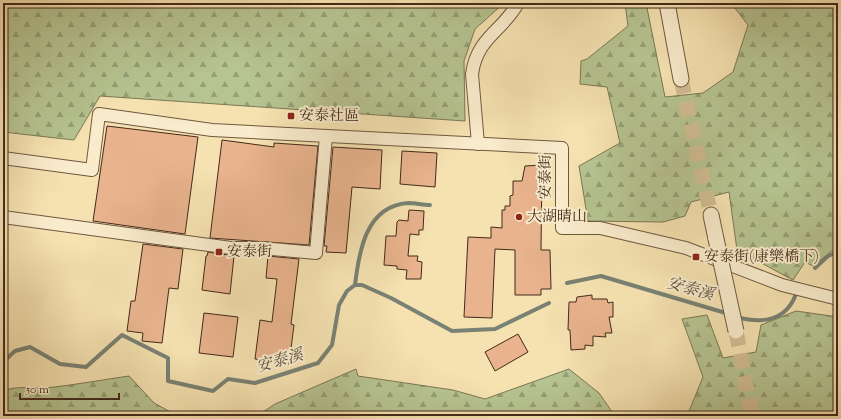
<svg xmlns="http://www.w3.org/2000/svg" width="841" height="419" font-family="'Sorts Mill Goudy','Noto Serif TC',serif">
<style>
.forest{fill:url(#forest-firs);stroke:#7c7756}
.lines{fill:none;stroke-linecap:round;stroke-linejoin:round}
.stream{stroke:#798274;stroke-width:4}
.building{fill:#e8b38d;stroke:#432a1b}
.tertiary-tunnel{stroke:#d2bd93;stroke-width:15;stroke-dasharray:15 8;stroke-linecap:butt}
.minor-casing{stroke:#705840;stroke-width:14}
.tertiary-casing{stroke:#705840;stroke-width:17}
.minor{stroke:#f9eccc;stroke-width:12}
.tertiary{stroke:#f9eccc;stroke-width:15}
.tertiary-bridge-casing{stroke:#705840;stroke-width:17;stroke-linecap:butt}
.tertiary-bridge{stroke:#f9eccc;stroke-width:15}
.poi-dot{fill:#8f2418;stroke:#f9eccc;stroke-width:1.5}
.labels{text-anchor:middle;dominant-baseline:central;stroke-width:4;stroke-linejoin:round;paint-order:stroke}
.poi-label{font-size:15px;fill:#432a1b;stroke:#f9eccc;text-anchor:start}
.street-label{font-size:15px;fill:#432a1b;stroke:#f9eccc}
.water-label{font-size:16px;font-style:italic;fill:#5a4f40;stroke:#f9eccc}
</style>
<defs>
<pattern id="forest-firs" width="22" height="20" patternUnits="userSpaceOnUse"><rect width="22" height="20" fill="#b6c491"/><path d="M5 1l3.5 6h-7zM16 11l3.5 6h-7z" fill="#969f76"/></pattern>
</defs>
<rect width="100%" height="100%" fill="#f6e2b1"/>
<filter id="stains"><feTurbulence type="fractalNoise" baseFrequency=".005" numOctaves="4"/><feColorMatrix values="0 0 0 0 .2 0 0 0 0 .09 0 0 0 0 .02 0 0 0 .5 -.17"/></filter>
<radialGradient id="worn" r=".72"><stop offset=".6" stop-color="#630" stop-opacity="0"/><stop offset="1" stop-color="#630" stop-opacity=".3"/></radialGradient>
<g class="forest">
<path d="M 3,3 L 504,3 L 475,29 L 464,61 L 465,121 L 100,96 L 74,140 L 3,132 Z"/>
<path d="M 625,3 L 646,3 L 665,97 L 703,93 L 733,72 L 748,25 L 731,3 L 838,3 L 838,246 L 813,266 L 805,262 L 793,280 L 737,250 L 729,192 L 691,202 L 685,216 L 663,222 L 588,221 L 579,166 L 620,143 L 607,87 L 580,84 L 581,61 L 587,59 L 628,26 Z"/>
<path d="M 796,311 L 838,317 L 838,416 L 687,416 L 703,377 L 682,319 L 707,315 L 723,358 L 756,352 L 761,325 Z"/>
<path d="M 356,369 L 358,376 L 453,390 L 485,399 L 569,369 L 599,393 L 615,416 L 257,416 L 275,404 Z"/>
<path d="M 129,376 L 154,403 L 178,416 L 3,416 L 3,391 C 19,385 29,389 46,388 C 74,385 101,380 129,376 Z"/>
</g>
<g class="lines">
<g class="stream">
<path d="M 815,268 L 828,256 L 838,252"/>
<path d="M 567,283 L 601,276 L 729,314"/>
<path d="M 355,285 C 359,251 366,206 408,203 C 415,203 423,205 430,205"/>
<path d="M 737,317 C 762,324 786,321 796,294"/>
<path d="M 3,362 L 15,351 L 30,347 L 60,364 L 86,367 L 122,335 L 168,358 L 168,381 L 213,391 L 228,379 L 255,383 L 318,363 L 332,345 L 339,305 L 347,291 L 355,285 L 362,285 L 391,298 L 452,331 L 495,329 L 549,303"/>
</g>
</g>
<g class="building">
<path d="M 107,126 L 198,137 L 185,234 L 93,221 Z"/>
<path d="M 222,140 L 274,147 L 274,143 L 318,146 L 309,245 L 210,238 Z"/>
<path d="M 333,147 L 382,150 L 380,189 L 352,187 L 346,253 L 326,252 L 327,246 L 324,246 Z"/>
<path d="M 402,151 L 437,153 L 435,187 L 400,184 Z"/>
<path d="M 542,165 L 541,250 L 550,250 L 551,289 L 541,289 L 541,295 L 515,295 L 515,250 L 495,249 L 492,318 L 464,317 L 468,237 L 491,238 L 491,227 L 502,228 L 502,210 L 505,210 L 505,206 L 510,206 L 510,196 L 513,195 L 513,181 L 522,181 L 525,166 Z"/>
<path d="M 409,210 L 424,211 L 423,230 L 419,230 L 419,235 L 410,234 L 408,256 L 418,256 L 417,261 L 422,262 L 421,279 L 406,279 L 407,270 L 397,269 L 397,266 L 384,265 L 386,236 L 396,236 L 397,222 L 399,220 L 408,221 Z"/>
<path d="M 143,244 L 183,249 L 178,289 L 169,288 L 162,343 L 142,341 L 143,333 L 127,331 L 131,301 L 135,301 Z"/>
<path d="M 208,252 L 234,256 L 230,294 L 202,290 L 206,256 L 207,256 Z"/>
<path d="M 268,256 L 299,259 L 291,324 L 294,325 L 289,364 L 255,359 L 260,320 L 272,322 L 277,279 L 266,278 Z"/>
<path d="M 592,295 L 592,299 L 607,299 L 608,303 L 613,302 L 613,317 L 609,317 L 612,333 L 605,333 L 606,337 L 593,336 L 593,346 L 585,345 L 585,349 L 571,350 L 570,330 L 568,330 L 569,302 L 576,302 L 577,297 Z"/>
<path d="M 204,313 L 238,317 L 233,357 L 199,353 Z"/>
<path d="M 518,334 L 528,352 L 495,371 L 485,352 Z"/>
</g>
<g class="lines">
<g class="tertiary-tunnel">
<path d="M 681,79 L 711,215"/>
<path d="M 736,331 L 752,416"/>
</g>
<g class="minor-casing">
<g id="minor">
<path d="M 478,144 L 472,74 C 477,37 503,31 518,3"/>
<path d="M 3,158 L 92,170 L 99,114 L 212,130 L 562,148 L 562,228 L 600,228 L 686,248 L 782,285 L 838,299"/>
<path d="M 3,217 L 231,248 L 261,248 L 316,253 L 326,136"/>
</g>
</g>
<g class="tertiary-casing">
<g id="tertiary">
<path d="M 667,3 L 681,79"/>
<path d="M 711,215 L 716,239"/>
</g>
</g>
<use href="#minor" class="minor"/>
<use href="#tertiary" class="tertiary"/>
<g class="tertiary-bridge-casing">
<path id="tertiary-bridge" d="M 716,239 L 736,331"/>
</g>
<use href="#tertiary-bridge" class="tertiary-bridge"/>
</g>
<g class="poi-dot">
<rect x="287" y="112" width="8" height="8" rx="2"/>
<circle cx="519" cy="217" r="4"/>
<rect x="215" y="248" width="8" height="8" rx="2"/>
<rect x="692" y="253" width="8" height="8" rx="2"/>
</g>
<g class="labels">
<g class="poi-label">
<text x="299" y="116">安泰社區</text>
<text x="527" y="217">大湖晴山</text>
<text x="227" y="252">安泰街</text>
<text x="704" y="257">安泰街(康樂橋下)</text>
</g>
<g class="street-label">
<text transform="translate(546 177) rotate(-90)">安泰街</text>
</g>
<g class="water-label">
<text transform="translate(690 290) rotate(16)">安泰溪</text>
<text transform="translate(280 362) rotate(-16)">安泰溪</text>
</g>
</g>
<rect width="841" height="419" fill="none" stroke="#f6e2b1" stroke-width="16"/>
<rect x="4" y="4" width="833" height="411" fill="none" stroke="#432a1b" stroke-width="2"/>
<rect x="8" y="8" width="825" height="403" fill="none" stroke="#432a1b"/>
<path d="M20 393v6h99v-6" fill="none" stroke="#432a1b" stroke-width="2"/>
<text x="26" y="393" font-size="12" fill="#432a1b" stroke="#f9eccc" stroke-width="3" paint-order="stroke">50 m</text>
<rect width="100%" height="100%" filter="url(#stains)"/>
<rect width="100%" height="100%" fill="url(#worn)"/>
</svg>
